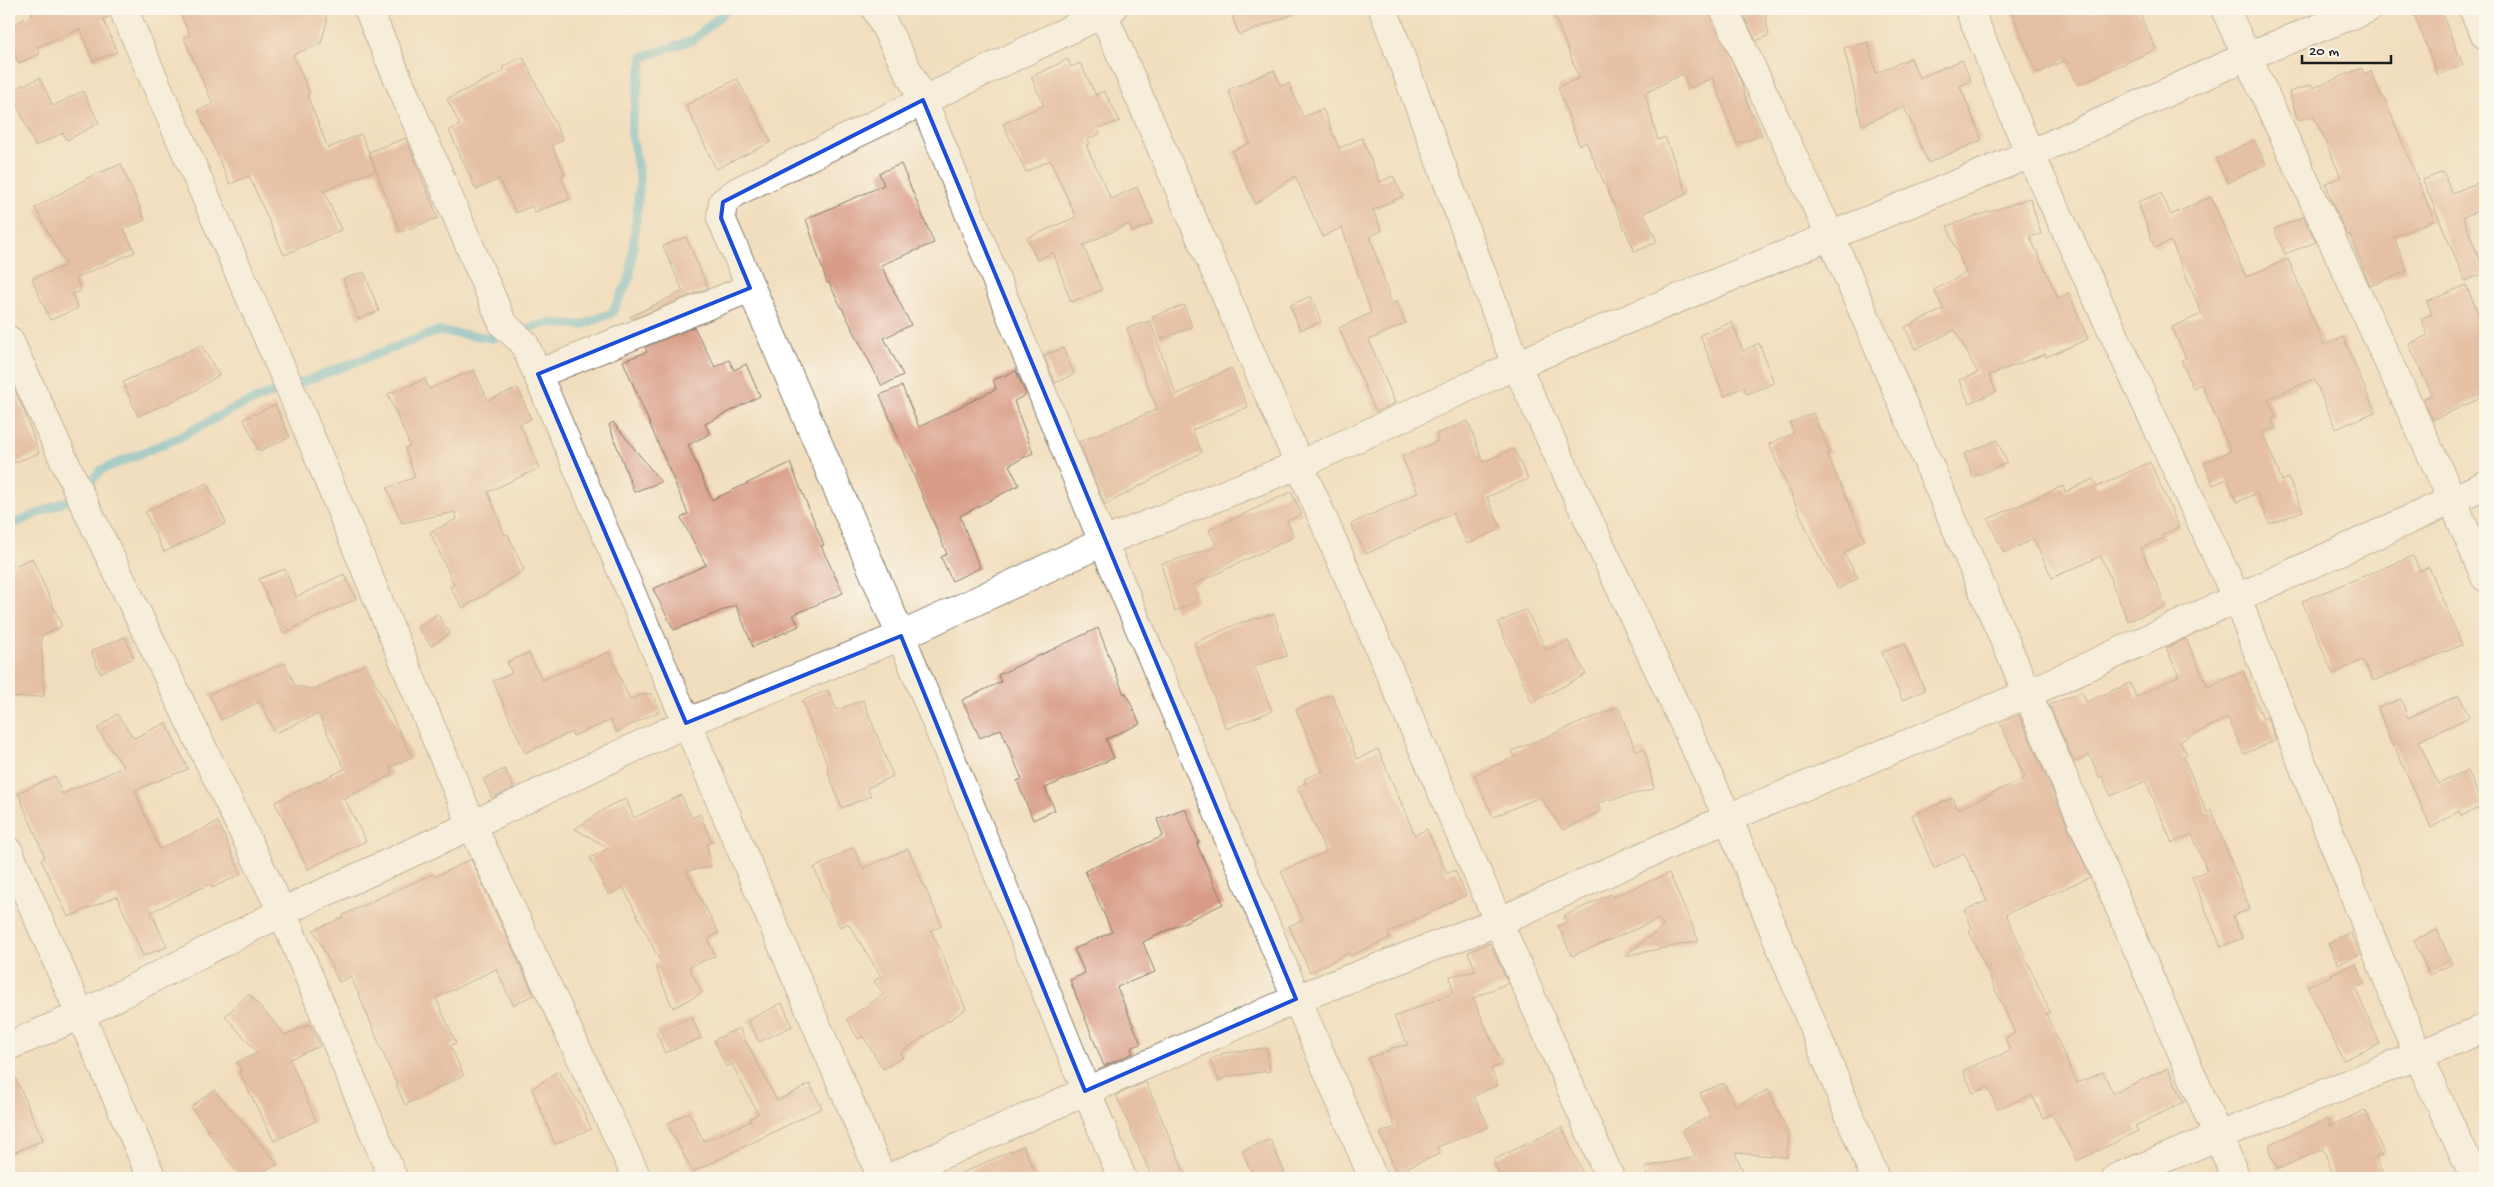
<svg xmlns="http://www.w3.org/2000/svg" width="2494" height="1187" font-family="'Gochi Hand',sans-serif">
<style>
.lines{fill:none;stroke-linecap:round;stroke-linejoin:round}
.stream{stroke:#52b7d1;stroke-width:9}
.building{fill:#d89b86}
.minor-casing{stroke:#867d6d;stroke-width:30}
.minor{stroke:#fff;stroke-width:28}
.marked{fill:none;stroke:#1d4ed8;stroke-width:4;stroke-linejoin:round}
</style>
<rect width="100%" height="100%" fill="#fbf7ec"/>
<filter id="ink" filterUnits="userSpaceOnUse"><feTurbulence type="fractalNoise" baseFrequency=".02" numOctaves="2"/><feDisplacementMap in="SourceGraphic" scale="10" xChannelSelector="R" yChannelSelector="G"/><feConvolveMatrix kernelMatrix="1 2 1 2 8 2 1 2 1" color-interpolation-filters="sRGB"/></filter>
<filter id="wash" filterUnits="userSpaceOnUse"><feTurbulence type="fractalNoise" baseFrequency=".0096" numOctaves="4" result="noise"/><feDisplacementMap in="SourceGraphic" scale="20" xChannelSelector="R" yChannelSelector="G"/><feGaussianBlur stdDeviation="1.12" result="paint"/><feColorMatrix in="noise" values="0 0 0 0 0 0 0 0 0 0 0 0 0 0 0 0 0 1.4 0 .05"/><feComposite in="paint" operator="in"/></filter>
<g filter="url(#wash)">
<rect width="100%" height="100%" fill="#f1debe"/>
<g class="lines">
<path class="stream" d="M 9,526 L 80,495 L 101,470 L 180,437 L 236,407 L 438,331 L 493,338 L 549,323 L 582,325 L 612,313 L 630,277 L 640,180 L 631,130 L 643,57 L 693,40 L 728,9"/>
</g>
<g id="blocks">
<g class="building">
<path d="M 31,9 L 108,9 L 109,17 L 103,19 L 117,52 L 93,61 L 80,29 L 37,47 L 40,54 L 19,63 L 9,42 L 9,26 L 33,15 Z"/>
<path d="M 178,9 L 319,9 L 325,14 L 327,22 L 321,43 L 293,55 L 310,94 L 307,95 L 328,148 L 361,134 L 376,170 L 324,191 L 341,230 L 284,255 L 249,176 L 230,184 L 198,110 L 213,104 L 184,38 L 190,35 Z"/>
<path d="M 1230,9 L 1301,9 L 1302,11 L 1239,35 Z"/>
<path d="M 1552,9 L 1709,9 L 1741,82 L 1751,114 L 1753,113 L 1762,135 L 1737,144 L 1713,78 L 1689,88 L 1683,74 L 1645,93 L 1658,140 L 1665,137 L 1687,194 L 1644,213 L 1657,242 L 1635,252 L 1586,142 L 1579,145 L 1558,87 L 1579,78 Z"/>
<path d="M 1741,9 L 1764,9 L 1769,35 L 1756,41 Z"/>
<path d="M 2010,9 L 2137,9 L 2156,49 L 2078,85 L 2066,60 L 2037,73 Z"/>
<path d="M 2412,9 L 2440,9 L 2463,65 L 2438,75 Z"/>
<path d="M 1868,42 L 1876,73 L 1911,58 L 1919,78 L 1962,60 L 1971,81 L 1960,86 L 1982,140 L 1928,163 L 1904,106 L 1862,125 L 1844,48 Z"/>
<path d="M 523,57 L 563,140 L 552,145 L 565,175 L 561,176 L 570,199 L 535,212 L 532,206 L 516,213 L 499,179 L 476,190 L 449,130 L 460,125 L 447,99 L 504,71 L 502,67 Z"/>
<path d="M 1068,59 L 1071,67 L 1080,63 L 1096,95 L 1104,91 L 1120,121 L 1098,128 L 1100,134 L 1088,139 L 1090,144 L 1086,145 L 1111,199 L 1137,187 L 1153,223 L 1132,232 L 1129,224 L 1083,245 L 1102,290 L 1071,302 L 1053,252 L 1037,260 L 1027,238 L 1076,217 L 1050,160 L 1026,172 L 1003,124 L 1044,105 L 1031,77 Z"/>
<path d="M 2362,68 L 2364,74 L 2371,71 L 2382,98 L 2384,97 L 2434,220 L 2394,237 L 2407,271 L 2370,286 L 2350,234 L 2347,235 L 2333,205 L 2326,183 L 2341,177 L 2314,116 L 2298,120 L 2289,92 L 2312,85 L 2313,88 Z"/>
<path d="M 1274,70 L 1281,86 L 1289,83 L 1303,117 L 1323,109 L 1339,148 L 1362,138 L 1380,182 L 1393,176 L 1403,196 L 1373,210 L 1382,231 L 1370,236 L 1392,304 L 1396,302 L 1406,323 L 1369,340 L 1395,403 L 1376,412 L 1339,328 L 1371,313 L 1342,227 L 1323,237 L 1295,176 L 1255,204 L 1232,151 L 1250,143 L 1228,90 Z"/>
<path d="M 40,78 L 53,106 L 83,91 L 99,123 L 67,140 L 63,133 L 35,146 L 11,90 Z"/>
<path d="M 737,79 L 771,142 L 716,169 L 686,105 Z"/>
<path d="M 406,138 L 438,218 L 400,232 L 369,152 Z"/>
<path d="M 2254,140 L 2266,164 L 2228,183 L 2216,159 Z"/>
<path d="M 121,164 L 145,220 L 124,229 L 135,252 L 76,278 L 81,291 L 72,294 L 78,308 L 50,320 L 32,279 L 66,265 L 35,208 L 87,178 Z"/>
<path d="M 901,164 L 934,243 L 881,265 L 911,325 L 884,338 L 903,375 L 882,386 L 829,283 L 827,283 L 806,219 L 884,185 L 879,173 Z"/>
<path d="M 2443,172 L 2452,193 L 2485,180 L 2485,208 L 2463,217 L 2485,273 L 2465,281 L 2423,180 Z"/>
<path d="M 2161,193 L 2171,215 L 2211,197 L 2246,277 L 2288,259 L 2324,345 L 2343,337 L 2375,412 L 2336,429 L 2314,379 L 2268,399 L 2276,417 L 2272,419 L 2275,428 L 2263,433 L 2282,481 L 2288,478 L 2303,511 L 2270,524 L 2257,493 L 2237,502 L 2227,479 L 2213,485 L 2204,463 L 2231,451 L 2201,384 L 2193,388 L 2181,360 L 2186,358 L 2172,327 L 2202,314 L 2171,241 L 2155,248 L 2138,202 Z"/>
<path d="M 2030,198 L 2041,234 L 2030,237 L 2058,298 L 2069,293 L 2088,339 L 2046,357 L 2045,354 L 1989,375 L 1996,392 L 1969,403 L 1959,380 L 1978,373 L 1955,330 L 1915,349 L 1905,327 L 1944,309 L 1934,290 L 1966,273 L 1947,226 Z"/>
<path d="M 2304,217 L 2316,242 L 2285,254 L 2274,229 Z"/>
<path d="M 686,237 L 708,288 L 632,319 L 630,317 L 683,291 L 663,246 Z"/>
<path d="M 364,272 L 379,311 L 358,319 L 343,279 Z"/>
<path d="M 2466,285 L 2485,329 L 2485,396 L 2433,420 L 2423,399 L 2432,395 L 2409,344 L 2428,335 L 2421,319 L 2432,314 L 2427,302 Z"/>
<path d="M 1311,296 L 1321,322 L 1300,330 L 1290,305 Z"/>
<path d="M 1184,305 L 1192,327 L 1161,339 L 1152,317 Z"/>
<path d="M 1150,321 L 1176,395 L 1231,368 L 1248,407 L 1192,430 L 1202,452 L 1105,505 L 1079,442 L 1158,409 L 1149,390 L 1127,328 Z"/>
<path d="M 1732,322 L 1743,351 L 1759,343 L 1774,383 L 1747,394 L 1744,387 L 1724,396 L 1700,335 Z"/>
<path d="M 694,327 L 715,367 L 729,360 L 734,370 L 746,364 L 760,396 L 705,424 L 710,434 L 688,445 L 712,500 L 790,463 L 824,545 L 821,546 L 843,593 L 793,615 L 799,626 L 753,647 L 736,605 L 674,630 L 653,589 L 706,565 L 681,518 L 688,514 L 623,361 L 647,352 L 645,347 Z"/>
<path d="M 201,345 L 219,375 L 193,392 L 138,416 L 123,382 Z"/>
<path d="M 1063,348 L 1074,374 L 1055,383 L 1044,355 Z"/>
<path d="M 474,370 L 488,400 L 518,388 L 531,419 L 520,424 L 539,468 L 488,492 L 505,535 L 508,534 L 524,570 L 463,608 L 450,587 L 454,584 L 430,532 L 457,519 L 455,512 L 402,523 L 387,488 L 415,477 L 405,448 L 410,446 L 388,394 L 425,379 L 429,389 Z"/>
<path d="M 1016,371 L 1026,395 L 1014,401 L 1033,453 L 1009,465 L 1019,485 L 960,516 L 980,568 L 952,581 L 941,557 L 947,554 L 880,395 L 902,386 L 919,427 L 996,389 L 993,380 Z"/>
<path d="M 9,377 L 25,413 L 39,453 L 9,465 Z"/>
<path d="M 275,405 L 290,437 L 259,451 L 244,419 Z"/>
<path d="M 1813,413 L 1830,453 L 1827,454 L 1865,540 L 1844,553 L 1858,578 L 1838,589 L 1814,546 L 1769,444 L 1794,433 L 1790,423 Z"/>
<path d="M 1468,421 L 1483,462 L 1514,449 L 1528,479 L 1487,497 L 1501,529 L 1467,544 L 1453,513 L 1366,554 L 1351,524 L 1418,493 L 1402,457 L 1438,441 L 1436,434 Z"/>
<path d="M 613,422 L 661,482 L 634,492 L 609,425 Z"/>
<path d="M 1997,440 L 2007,463 L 1973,477 L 1964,454 Z"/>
<path d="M 2150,462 L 2179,527 L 2162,535 L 2164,538 L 2141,548 L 2166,606 L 2128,621 L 2101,556 L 2052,578 L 2034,539 L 2004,553 L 1988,519 L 2063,486 L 2065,492 L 2093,479 L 2097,487 Z"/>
<path d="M 207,483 L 226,523 L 164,552 L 145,512 Z"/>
<path d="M 1291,492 L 1302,514 L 1287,521 L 1294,537 L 1193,585 L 1197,601 L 1175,611 L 1161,564 L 1217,547 L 1209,530 Z"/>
<path d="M 2413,556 L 2420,571 L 2429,567 L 2462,645 L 2373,681 L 2363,660 L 2333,674 L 2302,601 Z"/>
<path d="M 32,558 L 62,626 L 41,636 L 44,696 L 9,698 L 9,568 Z"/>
<path d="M 285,569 L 296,597 L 344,574 L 356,599 L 283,633 L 259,579 Z"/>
<path d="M 1526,609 L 1546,650 L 1568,641 L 1586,674 L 1532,703 L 1498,623 Z"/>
<path d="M 437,614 L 450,633 L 431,646 L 418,628 Z"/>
<path d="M 1274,614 L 1287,656 L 1254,666 L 1272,711 L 1226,729 L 1194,643 L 1239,623 Z"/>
<path d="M 1098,628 L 1124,694 L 1126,693 L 1140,724 L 1106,739 L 1114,758 L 1045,788 L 1055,810 L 1033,820 L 1017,781 L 1022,779 L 1001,729 L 980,738 L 962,700 L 1001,682 L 998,675 Z"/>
<path d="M 125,637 L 134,658 L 100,673 L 91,651 Z"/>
<path d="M 2186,639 L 2208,687 L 2243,671 L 2263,719 L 2267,717 L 2276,740 L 2244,754 L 2228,718 L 2180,741 L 2187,754 L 2183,756 L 2207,812 L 2211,810 L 2250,909 L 2233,916 L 2242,938 L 2221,947 L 2192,877 L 2207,871 L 2192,834 L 2172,843 L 2146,781 L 2111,796 L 2102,776 L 2099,777 L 2090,755 L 2074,762 L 2049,705 L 2082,692 L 2086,702 L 2130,683 L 2136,697 L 2179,676 L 2166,648 Z"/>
<path d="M 1904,643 L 1925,690 L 1902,700 L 1882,652 Z"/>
<path d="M 609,652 L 630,700 L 643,694 L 652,694 L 660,711 L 616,732 L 611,720 L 573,736 L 572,732 L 525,753 L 493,681 L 512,673 L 507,662 L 529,653 L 542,680 Z"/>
<path d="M 285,663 L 295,686 L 315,689 L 366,664 L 412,757 L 389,768 L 392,775 L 344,798 L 366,841 L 308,869 L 275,802 L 345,769 L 318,714 L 275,733 L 261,701 L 221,720 L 209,694 Z"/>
<path d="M 828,690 L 837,710 L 863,700 L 893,776 L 867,788 L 871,796 L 842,808 L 827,770 L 829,769 L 802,701 Z"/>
<path d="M 1332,694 L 1357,759 L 1378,749 L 1415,835 L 1427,829 L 1447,874 L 1455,870 L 1466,895 L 1388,933 L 1390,938 L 1350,956 L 1349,953 L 1310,972 L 1289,926 L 1303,920 L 1281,871 L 1326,852 L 1298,787 L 1306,783 L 1304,779 L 1323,771 L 1296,710 Z"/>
<path d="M 2459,695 L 2469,717 L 2419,741 L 2438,784 L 2468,771 L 2483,806 L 2461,816 L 2459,811 L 2431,828 L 2394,745 L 2392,746 L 2378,708 L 2401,699 L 2408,718 Z"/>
<path d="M 1618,707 L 1636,751 L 1645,749 L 1654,789 L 1597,803 L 1601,811 L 1563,830 L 1540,797 L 1493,817 L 1474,775 L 1515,757 L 1512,751 Z"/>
<path d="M 117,714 L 134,738 L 166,723 L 188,769 L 135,790 L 159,849 L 218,822 L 241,874 L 212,888 L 210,884 L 151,912 L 167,947 L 143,956 L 117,896 L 68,917 L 41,859 L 45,857 L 18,793 L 55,776 L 62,794 L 124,767 L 97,729 Z"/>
<path d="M 2019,715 L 2090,877 L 2006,914 L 2050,1012 L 2046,1014 L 2077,1083 L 2103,1072 L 2113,1093 L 2168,1068 L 2184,1102 L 2135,1126 L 2138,1131 L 2077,1161 L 2052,1114 L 2043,1118 L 2032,1095 L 1997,1109 L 1988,1087 L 1973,1093 L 1963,1070 L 2010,1051 L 2005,1038 L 2015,1033 L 1969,931 L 1972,929 L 1965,910 L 1987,901 L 1964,853 L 1934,869 L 1912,815 L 1953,798 L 1958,809 L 2025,778 L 2000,723 Z"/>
<path d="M 505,769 L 514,788 L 492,798 L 483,779 Z"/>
<path d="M 681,795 L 692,818 L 700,814 L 712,842 L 707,844 L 711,867 L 686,871 L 719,933 L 708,939 L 715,956 L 689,967 L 702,993 L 673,1008 L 655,966 L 661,963 L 623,887 L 609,895 L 590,858 L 609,848 L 575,829 L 611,805 L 626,799 L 634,818 Z"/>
<path d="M 1185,808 L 1199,843 L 1197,844 L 1223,904 L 1143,942 L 1155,972 L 1117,987 L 1141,1044 L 1131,1048 L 1133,1053 L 1104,1066 L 1070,980 L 1085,973 L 1074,949 L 1112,932 L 1085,871 L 1163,836 L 1157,819 Z"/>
<path d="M 853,848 L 863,868 L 908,849 L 942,926 L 931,930 L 966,1009 L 901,1052 L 903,1057 L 883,1069 L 863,1036 L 858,1039 L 847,1019 L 884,994 L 874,981 L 881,976 L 848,923 L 840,927 L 814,868 Z"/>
<path d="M 471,859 L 534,995 L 513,1005 L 496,969 L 436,998 L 456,1043 L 450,1046 L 464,1075 L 405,1105 L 351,976 L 339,982 L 314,930 L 344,917 L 343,915 L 396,890 L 433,874 L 435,877 Z"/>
<path d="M 1669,873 L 1699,941 L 1624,956 L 1663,927 L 1659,919 L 1572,956 L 1558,926 L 1567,922 L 1564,916 L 1611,894 L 1612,897 Z"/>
<path d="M 2437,930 L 2452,964 L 2429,975 L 2414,940 Z"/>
<path d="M 2350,932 L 2360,954 L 2338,964 L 2328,943 Z"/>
<path d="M 1490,943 L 1508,983 L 1473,998 L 1502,1064 L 1491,1069 L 1498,1085 L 1474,1096 L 1489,1127 L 1437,1147 L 1440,1154 L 1396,1172 L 1380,1133 L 1395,1127 L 1368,1058 L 1392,1050 L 1391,1048 L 1408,1045 L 1394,1017 L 1453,993 L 1450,976 L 1476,971 L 1468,952 Z"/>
<path d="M 2356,963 L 2365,984 L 2355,988 L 2380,1044 L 2343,1060 L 2307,986 L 2332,976 L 2331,974 Z"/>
<path d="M 249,994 L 285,1035 L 310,1024 L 320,1046 L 290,1059 L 316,1121 L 274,1141 L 239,1072 L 241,1071 L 237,1062 L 258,1053 L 225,1016 Z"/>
<path d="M 782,1003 L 792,1026 L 759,1042 L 748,1020 Z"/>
<path d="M 692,1017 L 701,1038 L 665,1053 L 656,1032 Z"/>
<path d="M 739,1028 L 777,1101 L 810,1084 L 822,1108 L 693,1172 L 667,1124 L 689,1112 L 704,1141 L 751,1121 L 750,1118 L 758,1114 L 732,1064 L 726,1067 L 714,1040 Z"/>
<path d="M 1267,1048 L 1270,1071 L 1229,1076 L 1219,1081 L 1210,1060 L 1224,1053 Z"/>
<path d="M 9,1063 L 43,1140 L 9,1155 Z"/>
<path d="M 558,1071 L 582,1108 L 591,1129 L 555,1144 L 532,1089 Z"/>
<path d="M 1146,1082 L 1187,1178 L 1152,1178 L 1116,1095 Z"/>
<path d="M 1724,1083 L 1735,1106 L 1768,1090 L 1789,1134 L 1787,1157 L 1735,1153 L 1746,1178 L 1647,1178 L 1646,1167 L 1696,1157 L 1682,1130 L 1710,1116 L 1700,1093 Z"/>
<path d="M 214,1090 L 278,1164 L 247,1178 L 241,1178 L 191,1107 Z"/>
<path d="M 2365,1110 L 2384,1154 L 2375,1158 L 2385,1178 L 2335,1178 L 2323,1149 L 2278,1169 L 2270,1154 L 2270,1144 L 2327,1119 L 2330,1126 Z"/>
<path d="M 1562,1127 L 1582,1172 L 1564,1178 L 1501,1178 L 1493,1160 Z"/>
<path d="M 1270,1139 L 1287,1178 L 1254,1178 L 1242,1151 Z"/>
<path d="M 1023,1146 L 1038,1178 L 950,1178 Z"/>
</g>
</g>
</g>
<g filter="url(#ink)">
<use href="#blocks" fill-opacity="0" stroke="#867d6d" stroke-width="1"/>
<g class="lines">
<g class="minor-casing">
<g id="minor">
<path d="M 123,9 L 290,388 L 472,825 L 637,1178"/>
<path d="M 368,9 L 503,324 L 524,343 L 882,1178"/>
<path d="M 876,9 L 923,100 L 1103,542 L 1373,1178"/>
<path d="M 1101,9 L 1610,1178"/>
<path d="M 1112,9 L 738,191 L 723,202 L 721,218 L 901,636 L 1122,1178"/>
<path d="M 1383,9 L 1516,365 L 1728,818 L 1875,1178"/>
<path d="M 1724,9 L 1830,235 L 2236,1178"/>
<path d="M 1969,9 L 2030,154 L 2237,599 L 2418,1056 L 2475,1178"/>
<path d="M 2225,9 L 2452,499 L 2485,577"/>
<path d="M 2473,9 L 2485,35"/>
<path d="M 9,340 L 80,495 L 282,912 L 393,1178"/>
<path d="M 538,374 L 750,288"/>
<path d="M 9,852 L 152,1178"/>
<path d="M 9,1046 L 81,1015 L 282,912 L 472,825 L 686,723 L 901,636 L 1103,542 L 1301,464 L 1516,365 L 2030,154 L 2245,57 L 2367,9"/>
<path d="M 889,1178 L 1296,999 L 1500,921 L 1728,818 L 2027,694 L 2485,485"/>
<path d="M 2116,1178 L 2485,1028"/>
</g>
</g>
<use href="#minor" class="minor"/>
</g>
</g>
<path d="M0 0H2494V1187H0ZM 923,100 L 1296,999 L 1085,1091 L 901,636 L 686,723 L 538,374 L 750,288 L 721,218 L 723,202 Z" fill="#f1debe" fill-opacity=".55" fill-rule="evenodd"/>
<path class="marked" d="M 923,100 L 1296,999 L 1085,1091 L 901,636 L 686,723 L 538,374 L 750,288 L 721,218 L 723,202 Z"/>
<rect width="2494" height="1187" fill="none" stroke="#fbf7ec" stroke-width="30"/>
<path d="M2302 55v8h89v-8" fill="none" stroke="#1c1c1c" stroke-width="2.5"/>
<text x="2309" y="55" font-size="15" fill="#1c1c1c" stroke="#fbf7ec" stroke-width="4" paint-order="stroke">20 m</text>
</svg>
